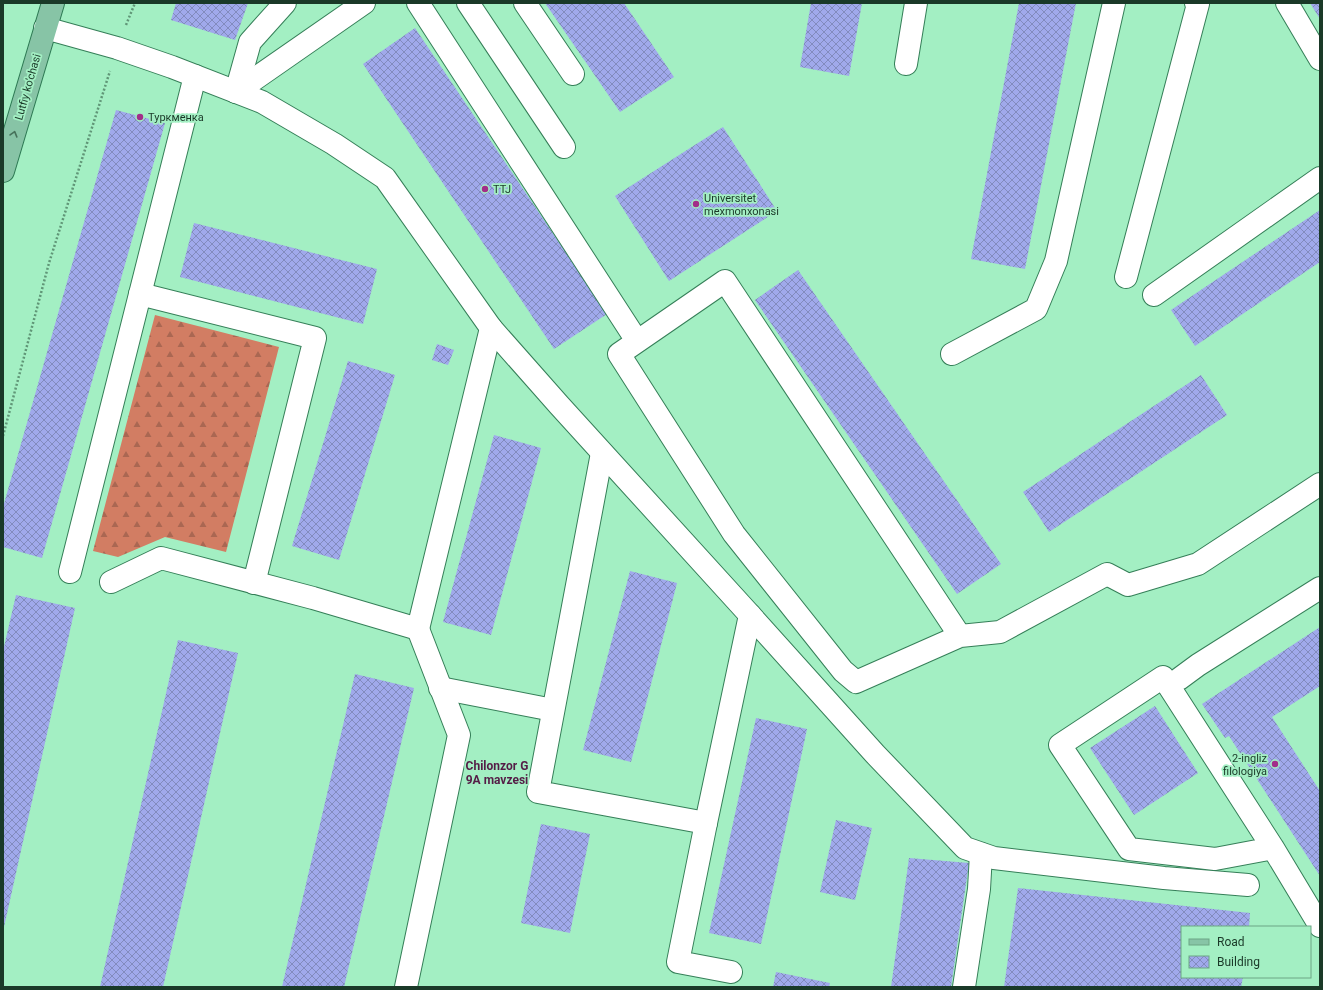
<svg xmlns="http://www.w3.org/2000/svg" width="1323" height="990" font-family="Roboto,sans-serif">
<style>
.forest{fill:url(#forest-firs)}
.building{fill:url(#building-cross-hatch)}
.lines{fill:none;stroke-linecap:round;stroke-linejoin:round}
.minor-casing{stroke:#357f58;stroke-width:24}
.major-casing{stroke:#2d7953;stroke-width:24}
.path{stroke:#609677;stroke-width:2.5;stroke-dasharray:2 2;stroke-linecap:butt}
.minor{stroke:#fff;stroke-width:22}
.major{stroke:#87c4a6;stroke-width:22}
.oneway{stroke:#46715a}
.poi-dot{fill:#a22e89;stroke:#a3efc3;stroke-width:1.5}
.labels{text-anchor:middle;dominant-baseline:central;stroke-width:3.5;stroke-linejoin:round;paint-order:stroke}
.street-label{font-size:11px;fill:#1a3928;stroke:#a3efc3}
.poi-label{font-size:11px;fill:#1a3928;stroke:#a3efc3;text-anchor:start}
.neighbourhood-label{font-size:12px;font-weight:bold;fill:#541c46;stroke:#a3efc3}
</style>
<defs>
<pattern id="forest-firs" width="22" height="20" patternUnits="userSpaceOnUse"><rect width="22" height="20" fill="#d27d63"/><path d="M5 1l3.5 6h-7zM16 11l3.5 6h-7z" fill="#aa6752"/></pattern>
<pattern id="building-cross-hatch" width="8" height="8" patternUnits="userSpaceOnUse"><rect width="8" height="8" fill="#a0a9eb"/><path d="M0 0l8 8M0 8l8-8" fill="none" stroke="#828bbe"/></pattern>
</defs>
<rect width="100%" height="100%" fill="#a3efc3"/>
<path class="forest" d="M 155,315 L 279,347 L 226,552 L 165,537 L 118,557 L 93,551 Z"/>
<g class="building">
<path d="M 176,3 L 248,3 L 235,40 L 171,20 Z"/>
<path d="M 545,3 L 624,3 L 674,77 L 620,112 Z"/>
<path d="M 811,3 L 862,3 L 849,76 L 800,67 Z"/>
<path d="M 1019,3 L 1076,3 L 1025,269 L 971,259 Z"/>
<path d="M 1310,3 L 1320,3 L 1320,19 Z"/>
<path d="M 415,28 L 607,314 L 554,349 L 363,64 Z"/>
<path d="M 116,110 L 165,123 L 42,558 L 3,547 L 3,507 Z"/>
<path d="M 723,127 L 777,211 L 669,281 L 615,196 Z"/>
<path d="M 1320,210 L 1320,262 L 1195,346 L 1171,310 Z"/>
<path d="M 194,223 L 377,269 L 363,324 L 180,277 Z"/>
<path d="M 798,270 L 1001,564 L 957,594 L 755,300 Z"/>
<path d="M 437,344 L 454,350 L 448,365 L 432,360 Z"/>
<path d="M 348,361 L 395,375 L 339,560 L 292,546 Z"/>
<path d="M 1201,375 L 1227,415 L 1049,532 L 1023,492 Z"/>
<path d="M 494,435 L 541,448 L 491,635 L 443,622 Z"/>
<path d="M 630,571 L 677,583 L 631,762 L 583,750 Z"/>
<path d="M 16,595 L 75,608 L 4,927 L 3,651 Z"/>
<path d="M 1320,627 L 1320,686 L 1272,717 L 1320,791 L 1320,876 L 1229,736 L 1225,738 L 1202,704 Z"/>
<path d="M 178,640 L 238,653 L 163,987 L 100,987 Z"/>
<path d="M 355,674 L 414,688 L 344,987 L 282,987 Z"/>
<path d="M 1155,706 L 1198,773 L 1134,815 L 1090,748 Z"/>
<path d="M 756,718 L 807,729 L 761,944 L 709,933 Z"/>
<path d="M 836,820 L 872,828 L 855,900 L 820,892 Z"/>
<path d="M 541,824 L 590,834 L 570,933 L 521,923 Z"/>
<path d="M 909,858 L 969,863 L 951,987 L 891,987 Z"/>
<path d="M 1018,888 L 1250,913 L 1249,927 L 1182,927 L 1182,977 L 1243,977 L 1241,987 L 1004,987 Z"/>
<path d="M 776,972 L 830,983 L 829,987 L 773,987 Z"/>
</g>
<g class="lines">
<g class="minor-casing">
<g id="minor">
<path d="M 418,3 L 637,341"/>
<path d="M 468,3 L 564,147"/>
<path d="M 525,3 L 573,74"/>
<path d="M 1287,3 L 1320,59"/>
<path d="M 45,28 L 117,48 L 172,67 L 262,102 L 334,144 L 385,178 L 491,328 L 559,405 L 750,615 L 875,754 L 965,848 L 994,858 L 1164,878 L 1248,885"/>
<path d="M 906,64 L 916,3"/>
<path d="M 236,92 L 364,3"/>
<path d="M 236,92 L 250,42 L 285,3"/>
<path d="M 1126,277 L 1198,4 L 1196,3"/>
<path d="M 140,294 L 315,338 L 254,583"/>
<path d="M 1154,295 L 1320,178"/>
<path d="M 952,354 L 1036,309 L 1056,261 L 1114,3"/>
<path d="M 602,453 L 538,792 L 706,823 L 678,962 L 731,972"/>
<path d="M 70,572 L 195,76"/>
<path d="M 111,582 L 161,558 L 313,598 L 418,629 L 459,735 L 406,987"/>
<path d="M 418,629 L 491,328"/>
<path d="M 960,636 L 725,281 L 619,354 L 734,534 L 843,671 L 856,682 L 960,636 L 1000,632 L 1107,574 L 1128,585 L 1198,564 L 1320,484"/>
<path d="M 1179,679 L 1198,665 L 1320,588"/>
<path d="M 440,688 L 553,710"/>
<path d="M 706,823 L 750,615"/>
<path d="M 1273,848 L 1215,859 L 1129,849 L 1060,745 L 1163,677 L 1273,848 L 1320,926"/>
<path d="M 964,987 L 979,889 L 981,854"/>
</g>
</g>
<g class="major-casing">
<path id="major" d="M 3,171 L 53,3"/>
</g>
<g class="path">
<path d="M 126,25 L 135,3"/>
<path d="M 3,436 L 49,263 L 110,71"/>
</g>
<use href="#minor" class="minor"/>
<use href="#major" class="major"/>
</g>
<defs><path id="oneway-chevron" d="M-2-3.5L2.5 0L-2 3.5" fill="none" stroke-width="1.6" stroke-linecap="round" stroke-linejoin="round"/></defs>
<use class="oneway" href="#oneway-chevron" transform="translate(14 134) rotate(-74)"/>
<g class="poi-dot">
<circle cx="140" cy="117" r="4"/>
<circle cx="485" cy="189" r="4"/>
<circle cx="696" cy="204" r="4"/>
<circle cx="1275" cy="764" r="4"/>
</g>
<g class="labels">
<g class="street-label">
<text transform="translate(28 87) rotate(-74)">Lutfiy ko'chasi</text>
</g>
<g class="poi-label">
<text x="148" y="117">Туркменка</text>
<text x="493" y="189">TTJ</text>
<text x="704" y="198">Universitet<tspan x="704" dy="13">mexmonxonasi</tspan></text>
<text x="1267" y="758" text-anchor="end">2-ingliz<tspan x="1267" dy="13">filologiya</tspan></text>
</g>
<g class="neighbourhood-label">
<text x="497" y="766">Chilonzor G<tspan x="497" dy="14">9A mavzesi</tspan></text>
</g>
</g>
<rect width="1323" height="990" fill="none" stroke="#1a3928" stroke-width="8"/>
<rect x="1181" y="926" width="130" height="52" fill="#a3efc3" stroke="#6ca685"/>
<rect x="1189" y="939" width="20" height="6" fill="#87c4a6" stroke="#6ca685"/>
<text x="1217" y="946" font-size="12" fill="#1a3928">Road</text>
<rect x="1189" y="956" width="20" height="12" fill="url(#building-cross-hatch)" stroke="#6ca685"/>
<text x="1217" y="966" font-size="12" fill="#1a3928">Building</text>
</svg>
